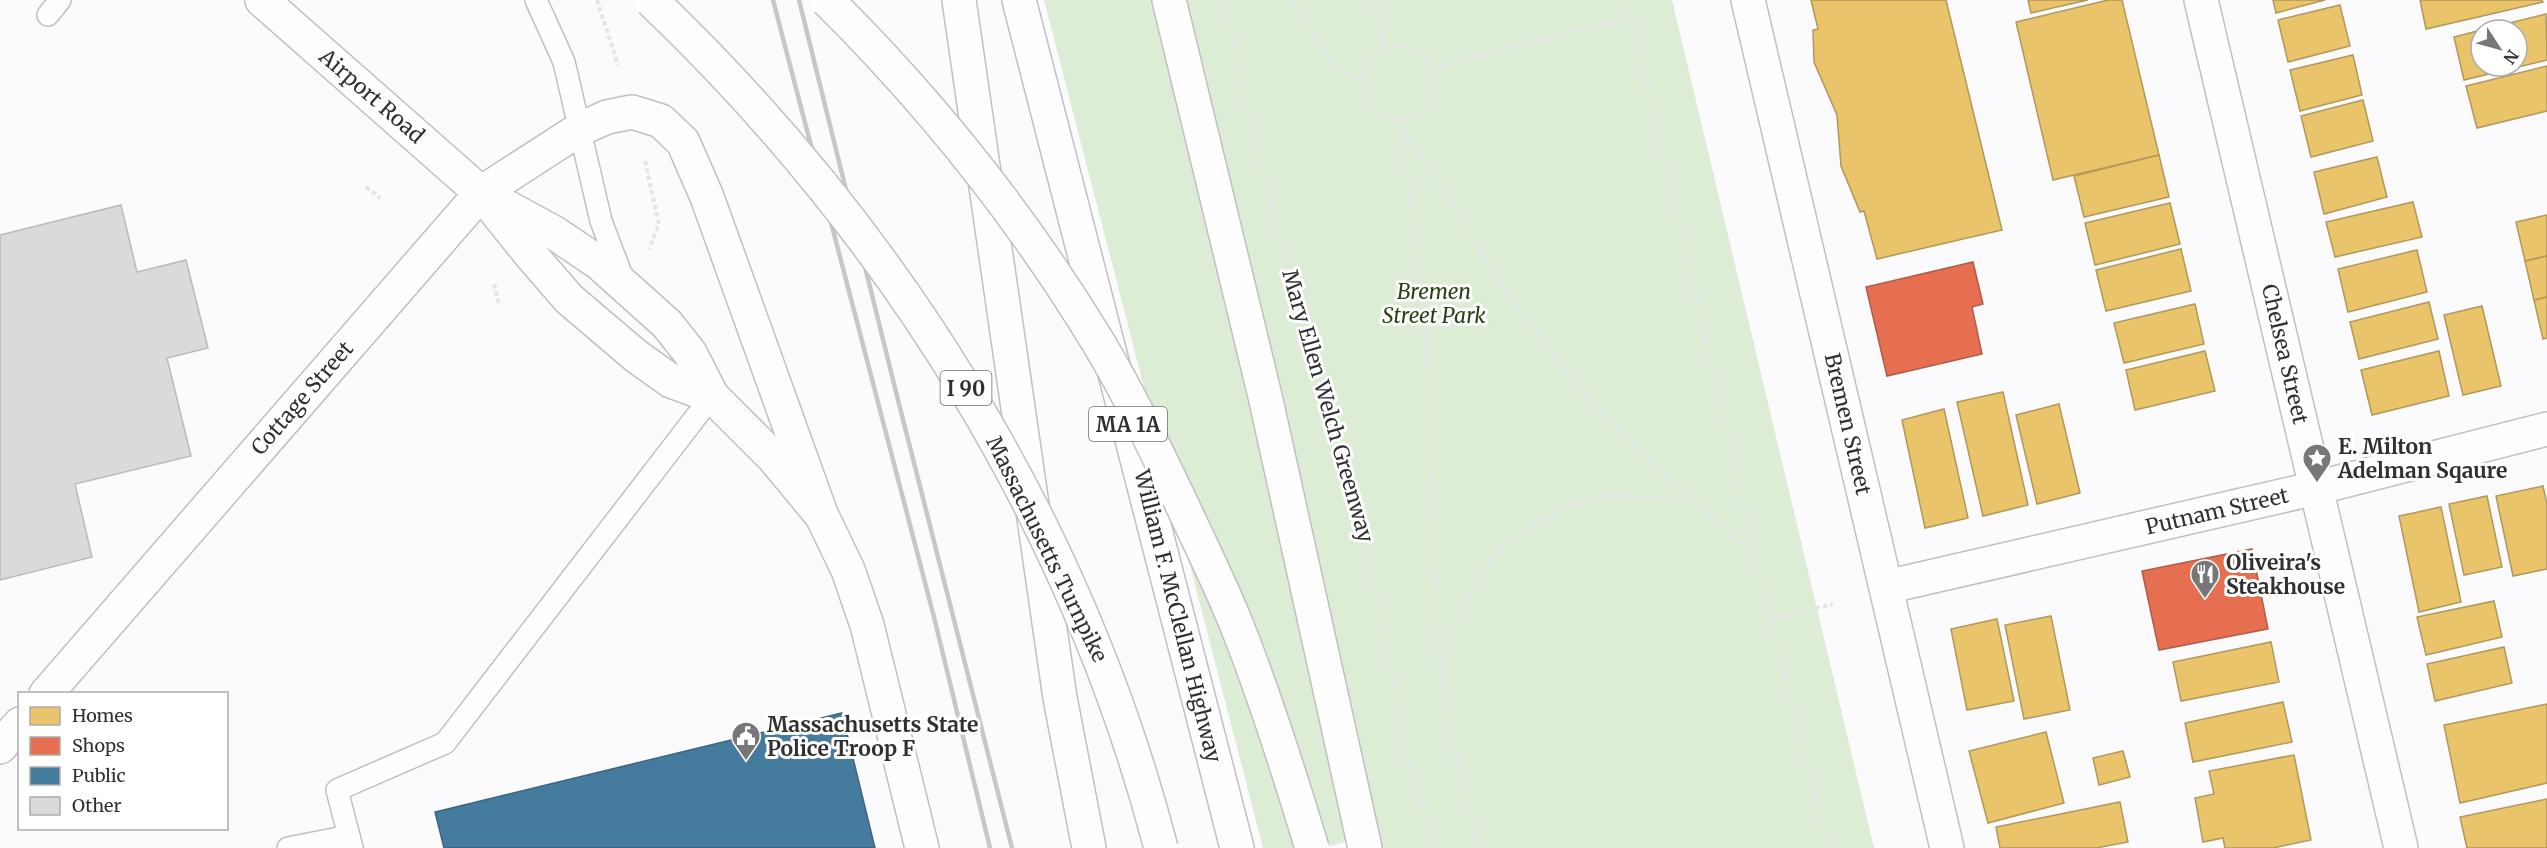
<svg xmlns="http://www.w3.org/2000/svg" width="2547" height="848" font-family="Merriweather,serif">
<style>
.green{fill:#dcecd5}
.homes{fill:#e9c46a;stroke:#b29859;stroke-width:1.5}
.shops{fill:#e76f51;stroke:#b05c48;stroke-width:1.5}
.public{fill:#457b9d;stroke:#3f647d;stroke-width:1.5}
.building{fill:#dadadc;stroke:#bbbbbe;stroke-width:1.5}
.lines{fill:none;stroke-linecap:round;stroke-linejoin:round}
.service-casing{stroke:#c0c0c2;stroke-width:24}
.minor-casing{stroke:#c0c0c2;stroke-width:36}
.secondary-casing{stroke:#c0c0c2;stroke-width:36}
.motorway-casing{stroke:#c0c0c2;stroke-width:36}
.path{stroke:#e5e5e6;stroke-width:4;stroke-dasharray:4.5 3;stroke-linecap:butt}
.service{stroke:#fefeff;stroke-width:21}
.minor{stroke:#fefeff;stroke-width:33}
.secondary{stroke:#fefeff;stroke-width:33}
.motorway{stroke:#fefeff;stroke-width:33}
.rail{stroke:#c7c7c8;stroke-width:4.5}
.motorway-bridge-casing{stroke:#c0c0c2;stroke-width:36;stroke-linecap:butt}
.motorway-bridge{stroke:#fefeff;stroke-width:33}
.labels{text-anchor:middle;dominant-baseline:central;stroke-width:6;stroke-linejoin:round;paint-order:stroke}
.shield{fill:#fff;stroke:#6e6e70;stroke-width:1.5}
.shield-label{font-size:20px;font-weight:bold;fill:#303032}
.street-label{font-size:21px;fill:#303032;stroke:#fff}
.park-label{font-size:21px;font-style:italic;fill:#24430e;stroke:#fff}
.poi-label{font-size:21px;font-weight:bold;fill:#303032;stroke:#fff;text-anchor:start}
</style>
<rect width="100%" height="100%" fill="#fbfbfe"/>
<path class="green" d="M 1044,0 L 1672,0 L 1874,848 L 1382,848 L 1378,834 L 1321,848 L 1263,848 Z"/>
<g class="homes">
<path d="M 1811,0 L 1946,0 L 2002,230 L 1877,259 L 1864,211 L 1860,212 L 1841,166 L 1837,115 L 1814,62 L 1813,30 L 1818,29 Z"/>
<path d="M 2028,0 L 2088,0 L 2031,13 Z"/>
<path d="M 2108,0 L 2122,0 L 2159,155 L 2053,180 L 2016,22 Z"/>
<path d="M 2273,0 L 2325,0 L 2276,13 Z"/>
<path d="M 2420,0 L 2542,0 L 2543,2 L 2426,29 Z"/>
<path d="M 2340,5 L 2350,46 L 2288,62 L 2278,20 Z"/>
<path d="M 2546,14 L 2547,60 L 2464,80 L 2454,37 L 2481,30 L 2481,66 L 2517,66 L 2517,30 L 2481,30 Z"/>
<path d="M 2353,55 L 2362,95 L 2300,111 L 2290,70 Z"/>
<path d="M 2547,66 L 2547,111 L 2477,128 L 2466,86 Z"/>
<path d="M 2363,100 L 2373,141 L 2311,157 L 2301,116 Z"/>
<path d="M 2159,155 L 2169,197 L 2084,217 L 2074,176 Z"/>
<path d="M 2377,157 L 2387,197 L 2324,214 L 2314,172 Z"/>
<path d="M 2413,202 L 2422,237 L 2335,257 L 2326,222 Z"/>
<path d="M 2170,203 L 2180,244 L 2095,265 L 2085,223 Z"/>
<path d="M 2547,215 L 2547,256 L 2525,261 L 2516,222 Z"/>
<path d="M 2181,249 L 2191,291 L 2106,311 L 2096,270 Z"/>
<path d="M 2417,250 L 2427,292 L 2348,312 L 2338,269 Z"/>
<path d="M 2547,256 L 2547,297 L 2534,300 L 2525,261 Z"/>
<path d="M 2547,297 L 2547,338 L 2543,339 L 2534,300 Z"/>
<path d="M 2429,302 L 2438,339 L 2359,359 L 2350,322 Z"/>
<path d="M 2195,304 L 2204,344 L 2124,363 L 2114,323 Z"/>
<path d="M 2482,306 L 2501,386 L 2463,395 L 2444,315 Z"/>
<path d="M 2205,351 L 2215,391 L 2135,410 L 2126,370 Z"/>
<path d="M 2439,351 L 2449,396 L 2372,415 L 2361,370 Z"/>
<path d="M 2003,392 L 2028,505 L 1983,516 L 1957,402 Z"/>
<path d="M 2059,404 L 2080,493 L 2037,504 L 2016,415 Z"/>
<path d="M 1944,409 L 1968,518 L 1925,528 L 1902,420 Z"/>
<path d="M 2543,486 L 2547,504 L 2547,569 L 2513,576 L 2496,496 Z"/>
<path d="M 2487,496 L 2502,567 L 2464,575 L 2449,504 Z"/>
<path d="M 2441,507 L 2461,602 L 2419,612 L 2399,516 Z"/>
<path d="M 2494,601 L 2502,637 L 2426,655 L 2417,617 Z"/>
<path d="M 2051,616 L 2070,710 L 2024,719 L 2005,625 Z"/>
<path d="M 1997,619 L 2014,701 L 1967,710 L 1951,629 Z"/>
<path d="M 2271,642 L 2279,682 L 2181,701 L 2173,662 Z"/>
<path d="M 2504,647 L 2512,683 L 2435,701 L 2427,664 Z"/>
<path d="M 2283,702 L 2292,742 L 2193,762 L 2185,723 Z"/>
<path d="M 2547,704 L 2547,783 L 2460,803 L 2444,725 Z"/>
<path d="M 2046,732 L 2064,803 L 1988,823 L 1969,751 Z"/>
<path d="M 2123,751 L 2130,777 L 2099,785 L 2093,758 Z"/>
<path d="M 2294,755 L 2311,840 L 2273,848 L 2225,848 L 2223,838 L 2203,842 L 2195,798 L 2214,794 L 2209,771 Z"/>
<path d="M 2547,799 L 2547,848 L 2467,848 L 2460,817 Z"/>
<path d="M 2120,802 L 2128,842 L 2096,848 L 2000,848 L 1996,827 Z"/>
</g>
<g class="shops">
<path d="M 1973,262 L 1983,304 L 1972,307 L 1982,354 L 1887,376 L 1866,287 Z"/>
<path d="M 2252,549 L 2268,629 L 2159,650 L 2142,571 Z"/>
</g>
<path class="public" d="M 842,713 L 875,848 L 444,848 L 435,812 Z"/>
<path class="building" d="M 121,205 L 137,272 L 186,260 L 208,348 L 167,358 L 191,456 L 75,484 L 92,557 L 0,580 L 0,235 Z"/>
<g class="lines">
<g class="service-casing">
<g id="service">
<path d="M 536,0 L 564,62 L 601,221 L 623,279"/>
<path d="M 48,15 L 60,0"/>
<path d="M 288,848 L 349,836"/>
<path d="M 352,848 L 337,790 L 445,743 L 712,396"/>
</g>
</g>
<g class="minor-casing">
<g id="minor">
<path d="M 1886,587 L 2316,488 L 2547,429"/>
<path d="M 46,694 L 481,193 L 580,129 L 607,117 L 632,112 L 661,121 L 683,142 L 707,197 L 820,511"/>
<path d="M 0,747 L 20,724"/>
</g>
</g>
<g class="secondary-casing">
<g id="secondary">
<path d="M 262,0 L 481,193 L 530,254 L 569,299 L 636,356 L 671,381 L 712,396"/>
<path d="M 1748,0 L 1947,848"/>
<path d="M 2201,0 L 2401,848"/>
<path d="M 481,193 L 553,232 L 599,263 L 667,324 L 690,353 L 712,396 L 773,457 L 822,516 L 848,570 L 867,625 L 922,848"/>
</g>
</g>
<g class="motorway-casing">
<g id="motorway">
<path d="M 959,0 L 1060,698 L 1089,848"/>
<path d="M 1019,0 L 1237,848"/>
<path d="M 1169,0 L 1265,396 L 1365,848"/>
</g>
</g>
<g class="path">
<path d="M 597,0 L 618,65"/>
<path d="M 1224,0 L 1261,168 L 1282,250 L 1361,504 L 1406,755 L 1436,848"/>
<path d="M 1292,0 L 1335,67 L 1361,79"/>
<path d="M 1372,0 L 1383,48"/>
<path d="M 1627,0 L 1757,560 L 1827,848"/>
<path d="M 1383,38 L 1387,0"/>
<circle cx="1398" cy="83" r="37"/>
<path d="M 1433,68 L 1631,17"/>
<path d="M 1394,120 L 1433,170 L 1502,287 L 1550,351 L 1599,411 L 1655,466 L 1735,538 L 1757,560"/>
<path d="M 1403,132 L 1426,335 L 1431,542 L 1441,672 L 1457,764 L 1481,848"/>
<path d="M 645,161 L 659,224 L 649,249"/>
<path d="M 366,187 L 380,198"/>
<path d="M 494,284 L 499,304"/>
<path d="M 1772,619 L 1833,604"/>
<path d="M 1442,668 C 1458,600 1488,546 1553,514 C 1570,505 1589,497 1609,496 C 1636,495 1665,500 1692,502"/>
</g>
<use href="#service" class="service"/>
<use href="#minor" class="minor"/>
<use href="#secondary" class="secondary"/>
<use href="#motorway" class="motorway"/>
<g class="rail">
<path d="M 773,0 L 934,617 L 990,848"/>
<path d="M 799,0 L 897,396 L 1012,848"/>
</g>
<g class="motorway-bridge-casing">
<g id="motorway-bridge">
<path d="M 651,0 C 894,232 1076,522 1161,848"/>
<path d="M 827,0 C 930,102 1022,217 1098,342 C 1130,395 1157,453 1184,509 C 1203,550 1223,590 1239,631 C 1267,702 1290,775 1312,848"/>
</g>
</g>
<use href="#motorway-bridge" class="motorway-bridge"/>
</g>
<defs>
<g id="sight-pin" transform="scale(1.5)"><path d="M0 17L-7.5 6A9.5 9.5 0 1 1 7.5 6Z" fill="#777779" stroke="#fff"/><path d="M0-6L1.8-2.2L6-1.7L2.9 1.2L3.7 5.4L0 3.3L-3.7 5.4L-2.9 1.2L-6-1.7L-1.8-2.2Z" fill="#fff"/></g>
<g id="restaurant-pin" transform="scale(1.5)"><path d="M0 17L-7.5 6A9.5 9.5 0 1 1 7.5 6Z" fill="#777779" stroke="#fff"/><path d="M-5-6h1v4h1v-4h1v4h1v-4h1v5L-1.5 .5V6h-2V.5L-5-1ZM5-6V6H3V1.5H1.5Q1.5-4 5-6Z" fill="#fff"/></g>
<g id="civic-pin" transform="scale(1.5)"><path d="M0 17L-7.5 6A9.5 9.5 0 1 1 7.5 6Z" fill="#777779" stroke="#fff"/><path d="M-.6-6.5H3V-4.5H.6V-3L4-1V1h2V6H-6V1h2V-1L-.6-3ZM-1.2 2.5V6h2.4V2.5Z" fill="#fff"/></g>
</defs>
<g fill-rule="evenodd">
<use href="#sight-pin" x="2317" y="458"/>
<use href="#restaurant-pin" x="2205" y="574"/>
<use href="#civic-pin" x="746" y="736"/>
</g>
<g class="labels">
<g class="shield">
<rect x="940.5" y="371" width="51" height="34" rx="4.5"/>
<rect x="1089" y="407" width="78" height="34" rx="4.5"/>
</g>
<g class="shield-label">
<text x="966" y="388">I 90</text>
<text x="1128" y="424">MA 1A</text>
</g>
<g class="street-label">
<text transform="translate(372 96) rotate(41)">Airport Road</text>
<text transform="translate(2285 354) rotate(77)">Chelsea Street</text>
<text transform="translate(302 398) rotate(-49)">Cottage Street</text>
<text transform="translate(1328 406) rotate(74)">Mary Ellen Welch Greenway</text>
<text transform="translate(1848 424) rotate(77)">Bremen Street</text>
<text transform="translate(2217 511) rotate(-13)">Putnam Street</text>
<text transform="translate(1047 549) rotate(64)">Massachusetts Turnpike</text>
<text transform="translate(1178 616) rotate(76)">William F. McClellan Highway</text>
</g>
<g class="park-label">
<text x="1434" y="291">Bremen<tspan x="1434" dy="24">Street Park</tspan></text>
</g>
<g class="poi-label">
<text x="2338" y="446">E. Milton<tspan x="2338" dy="24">Adelman Sqaure</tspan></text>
<text x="2226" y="562">Oliveira's<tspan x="2226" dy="24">Steakhouse</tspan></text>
<text x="767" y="724">Massachusetts State<tspan x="767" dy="24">Police Troop F</tspan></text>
</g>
</g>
<rect x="18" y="692" width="210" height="138" fill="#ffffff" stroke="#acacad" stroke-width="1.5"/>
<rect x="30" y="707" width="30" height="18" fill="#e9c46a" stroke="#acacad" stroke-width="1.5"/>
<text x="72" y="722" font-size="18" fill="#303032">Homes</text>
<rect x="30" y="737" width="30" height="18" fill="#e76f51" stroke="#acacad" stroke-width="1.5"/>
<text x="72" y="752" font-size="18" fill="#303032">Shops</text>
<rect x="30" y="767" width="30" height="18" fill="#457b9d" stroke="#acacad" stroke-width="1.5"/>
<text x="72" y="782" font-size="18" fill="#303032">Public</text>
<rect x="30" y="797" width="30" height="18" fill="#dadadc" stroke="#acacad" stroke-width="1.5"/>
<text x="72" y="812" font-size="18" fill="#303032">Other</text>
<g transform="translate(2499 48) rotate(126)"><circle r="28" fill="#ffffff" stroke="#acacad" stroke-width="1.5"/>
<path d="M0-4.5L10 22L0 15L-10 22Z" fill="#777779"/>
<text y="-9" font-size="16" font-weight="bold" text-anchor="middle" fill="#303032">N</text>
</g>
</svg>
